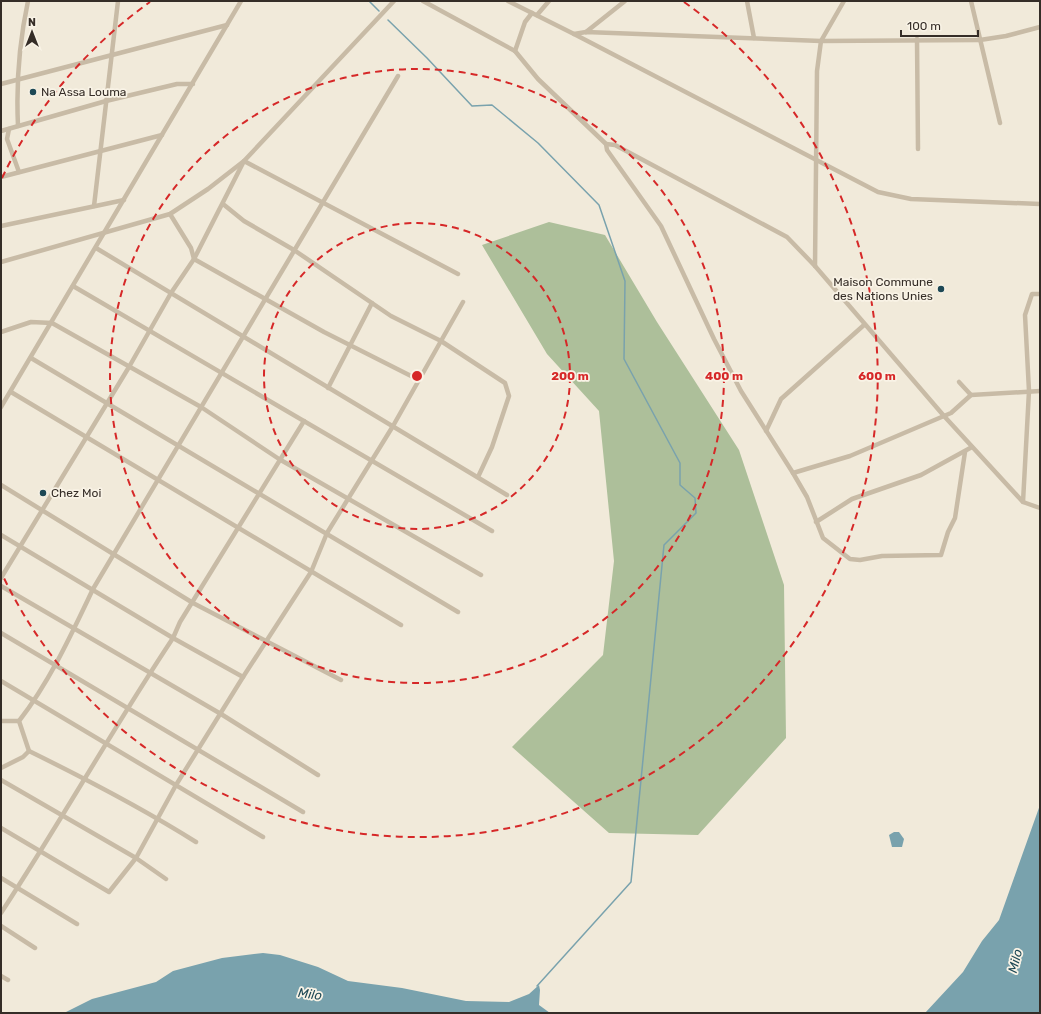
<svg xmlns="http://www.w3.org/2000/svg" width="1041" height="1014" font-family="Rubik,sans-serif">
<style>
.green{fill:#adbf9a}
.water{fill:#79a2ad}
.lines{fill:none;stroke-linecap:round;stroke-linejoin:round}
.stream{stroke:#79a2ad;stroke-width:1.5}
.street{stroke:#c8bba6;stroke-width:4.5}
.ring{fill:none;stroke:#d62828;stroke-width:2;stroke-dasharray:7 5}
.poi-dot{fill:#1d4855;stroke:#f9f3e6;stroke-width:1.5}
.labels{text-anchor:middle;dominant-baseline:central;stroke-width:3.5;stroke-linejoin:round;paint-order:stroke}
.poi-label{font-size:12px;fill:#352d27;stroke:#f9f3e6;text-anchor:start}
.water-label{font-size:13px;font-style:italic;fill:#1d4855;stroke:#f9f3e6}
.centre{fill:#d62828;stroke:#f9f3e6;stroke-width:2}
.ring-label{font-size:12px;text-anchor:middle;font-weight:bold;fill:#d62828;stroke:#f9f3e6;stroke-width:3.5;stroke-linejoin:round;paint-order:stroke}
</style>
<rect width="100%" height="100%" fill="#f1eada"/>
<path class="green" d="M 549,222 L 605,235 L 657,322 L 739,450 L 784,585 L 786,738 L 698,835 L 609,833 L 512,747 L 603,655 L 614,561 L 599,411 L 547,354 L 482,245 Z"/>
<g class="water">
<path d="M 1040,805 L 1040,1013 L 925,1013 L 963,972 L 982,941 L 999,920 Z"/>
<path d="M 894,832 L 899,832 L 904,839 L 902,847 L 892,847 L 889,835 Z"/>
<path d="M 263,953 L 280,955 L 318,967 L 348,981 L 402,988 L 466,1001 L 509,1002 L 529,994 L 539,985 L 540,990 L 539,1005 L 550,1013 L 64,1013 L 92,999 L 156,982 L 173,971 L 222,958 Z"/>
</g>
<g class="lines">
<g class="stream">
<path d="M 369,1 L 379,11"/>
<path d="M 388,20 L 427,58 L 472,106 L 492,105 L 538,143 L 599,205 L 625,281 L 624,359 L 680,463 L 680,485 L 695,498 L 696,513 L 664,545 L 631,882 L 537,986"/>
</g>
<g class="street">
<path d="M 423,1 L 515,51"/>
<path d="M 508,1 L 574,34 L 586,32 L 821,41 L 980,40 L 1006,36 L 1040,27"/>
<path d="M 747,1 L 754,38"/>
<path d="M 971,1 L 1000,123"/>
<path d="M 532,13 L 525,22 L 515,51 L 538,79 L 606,144 L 607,150 L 661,226 L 714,339 L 741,391 L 793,473 L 807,497 L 823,538 L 850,559 L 860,560 L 882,556 L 941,555 L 948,532 L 955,518 L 965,452"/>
<path d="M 537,15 L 549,1"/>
<path d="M 586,32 L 625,1"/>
<path d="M 574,34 L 878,192 L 911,199 L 1040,204"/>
<path d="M 917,39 L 918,149"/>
<path d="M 1,84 L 227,25"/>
<path d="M 18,126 C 16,84 19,43 28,1"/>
<path d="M 9,129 L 7,139 L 19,172"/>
<path d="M 1,131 L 106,101 L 177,84 L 193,84"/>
<path d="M 606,144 L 615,145 L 787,237 L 815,266 L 944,416 L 1023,502 L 1040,508"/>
<path d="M 1,177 L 162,135"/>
<path d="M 223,204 L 244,221 L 294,250 L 391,316 L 441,341 L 505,383 L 509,396 L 492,447 L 478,477"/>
<path d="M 94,206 L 118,1"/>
<path d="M 170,214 L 191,248 L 194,259 L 324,332 L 419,380"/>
<path d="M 1,226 L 124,200"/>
<path d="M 96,248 L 507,495"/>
<path d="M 1,262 L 170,214 L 208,189 L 244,161 L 394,1"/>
<path d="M 815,266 L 817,71 L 821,41 L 844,1"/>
<path d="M 73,286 L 492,531"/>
<path d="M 1,332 L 31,322 L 52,323 L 201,407 L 279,459 L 481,575"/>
<path d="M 31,358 L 458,612"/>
<path d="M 959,382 L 971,395"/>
<path d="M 328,388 L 372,303"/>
<path d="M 11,392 L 401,625"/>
<path d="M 1,407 L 241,1"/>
<path d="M 766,431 L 781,399 L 864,325"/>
<path d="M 793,473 L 850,456 L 951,413 L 971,395 L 1040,391"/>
<path d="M 1,485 L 193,603 L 341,680"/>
<path d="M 1023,502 L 1029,391 L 1025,315 L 1032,294 L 1040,294"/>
<path d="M 816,522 L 852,499 L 921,475 L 972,447"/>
<path d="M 1,535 L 173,638 L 243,677 L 311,572 L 327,533 L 393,426 L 463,302"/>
<path d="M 1,578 L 129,367 L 171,293 L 194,259 L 244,161 L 458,274"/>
<path d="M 1,586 L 221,714 L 318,775"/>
<path d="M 1,633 L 303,812"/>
<path d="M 1,681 L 263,837"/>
<path d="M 1,721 L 19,721"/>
<path d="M 1,768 L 23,757 L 29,751"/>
<path d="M 1,780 L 136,858 L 166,879"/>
<path d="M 1,828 L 109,892 L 136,858 L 176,785 L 243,677"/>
<path d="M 196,842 C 142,808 86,779 29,751 L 19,721 C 50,681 71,635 93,589 L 398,76"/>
<path d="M 1,878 L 77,924"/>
<path d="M 1,913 C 60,823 113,728 173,638 L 180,622 L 304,421"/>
<path d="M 1,926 L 35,948"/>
<path d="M 1,976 L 8,980"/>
</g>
</g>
<g class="ring">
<circle cx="417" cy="376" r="153"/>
<circle cx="417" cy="376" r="307"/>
<path d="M2 178A460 460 0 0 1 150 2M684 2A460 460 0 1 1 2 574"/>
</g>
<g class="poi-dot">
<circle cx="33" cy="92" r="4"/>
<circle cx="941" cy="289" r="4"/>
<circle cx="43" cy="493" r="4"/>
</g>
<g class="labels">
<g class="poi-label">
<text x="41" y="92">Na Assa Louma</text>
<text x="933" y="282" text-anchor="end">Maison Commune<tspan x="933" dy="14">des Nations Unies</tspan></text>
<text x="51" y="493">Chez Moi</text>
</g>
<g class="water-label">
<text transform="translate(1015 961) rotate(-76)">Milo</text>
<text transform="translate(310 994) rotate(8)">Milo</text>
</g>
</g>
<circle cx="417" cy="376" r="6" class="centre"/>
<g class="ring-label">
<text x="570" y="380">200 m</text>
<text x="724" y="380">400 m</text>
<text x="877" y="380">600 m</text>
</g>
<rect width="1041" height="1014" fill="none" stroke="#352d27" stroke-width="4"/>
<g transform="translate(32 32)" stroke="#f9f3e6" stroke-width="3" paint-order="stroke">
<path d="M0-3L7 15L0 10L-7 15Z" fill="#352d27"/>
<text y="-6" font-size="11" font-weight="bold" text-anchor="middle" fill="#352d27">N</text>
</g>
<path d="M901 30v6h77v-6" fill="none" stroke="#352d27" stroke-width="2"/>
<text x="907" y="30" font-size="12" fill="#352d27" stroke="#f9f3e6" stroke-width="3" paint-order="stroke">100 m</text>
</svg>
